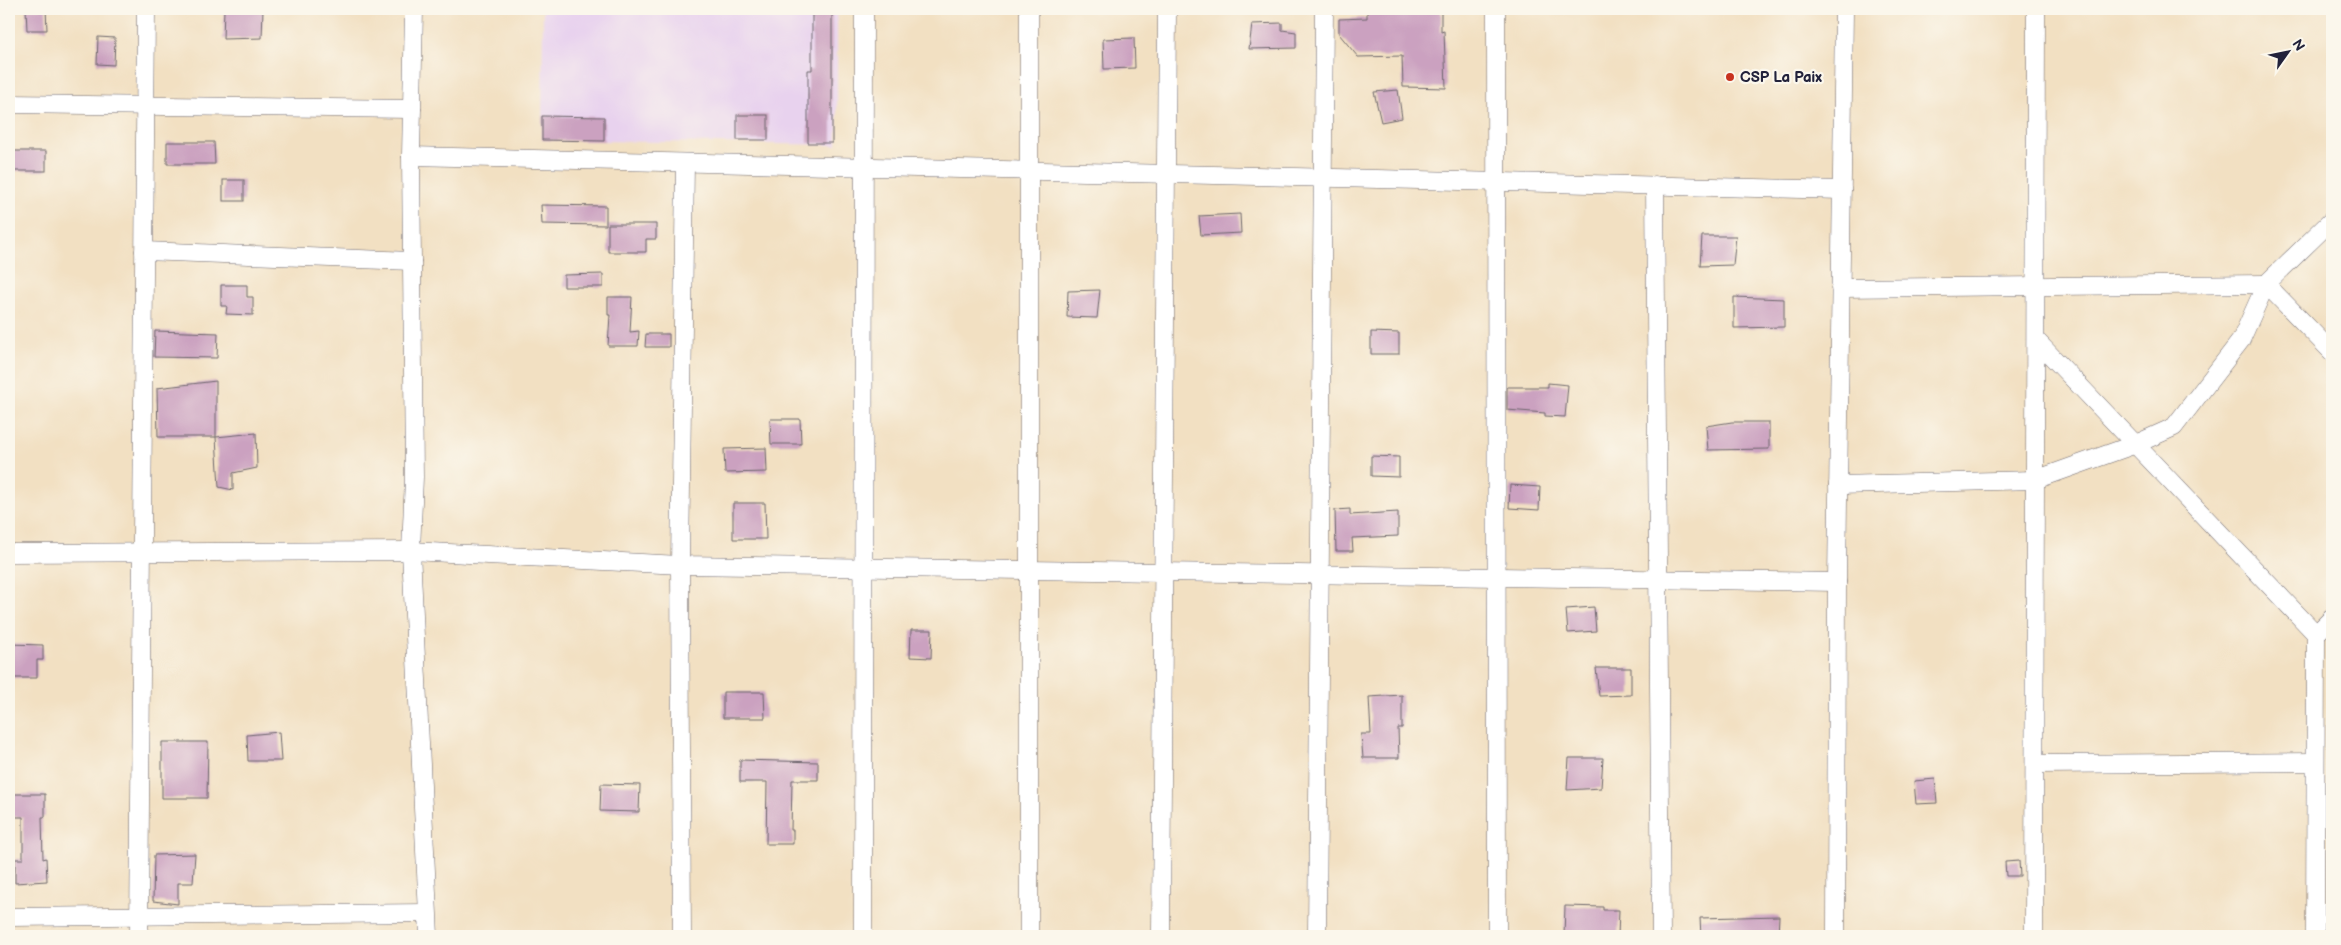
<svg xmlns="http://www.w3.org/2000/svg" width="2341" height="945" font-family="'Balsamiq Sans',sans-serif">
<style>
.built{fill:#e8d2ee}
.building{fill:#cba1c0}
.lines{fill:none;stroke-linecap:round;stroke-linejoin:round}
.street-casing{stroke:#6b646a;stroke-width:19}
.street{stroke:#fff;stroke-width:18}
.poi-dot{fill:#c8321e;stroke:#fbf7ec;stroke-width:2}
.labels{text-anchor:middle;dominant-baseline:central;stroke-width:4.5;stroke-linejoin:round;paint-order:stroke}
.poi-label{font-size:15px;font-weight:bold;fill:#22223b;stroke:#fbf7ec;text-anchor:start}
</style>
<rect width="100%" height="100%" fill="#fbf7ec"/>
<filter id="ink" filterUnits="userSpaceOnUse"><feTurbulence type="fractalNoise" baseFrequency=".02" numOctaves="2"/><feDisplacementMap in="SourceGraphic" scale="10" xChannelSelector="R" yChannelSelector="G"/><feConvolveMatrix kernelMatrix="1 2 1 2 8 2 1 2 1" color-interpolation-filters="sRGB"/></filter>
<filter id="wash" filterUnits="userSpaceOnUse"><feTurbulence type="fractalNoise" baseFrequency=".0096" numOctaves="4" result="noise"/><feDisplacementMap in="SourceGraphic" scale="20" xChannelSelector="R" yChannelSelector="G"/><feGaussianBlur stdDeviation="1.12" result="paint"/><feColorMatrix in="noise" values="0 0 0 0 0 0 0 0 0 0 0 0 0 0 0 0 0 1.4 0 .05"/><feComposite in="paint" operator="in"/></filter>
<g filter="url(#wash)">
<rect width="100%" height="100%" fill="#f2e0c2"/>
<path class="built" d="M 543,9 L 837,9 L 837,145 L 542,140 Z"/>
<g id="blocks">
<g class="building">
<path d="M 26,9 L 46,9 L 47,30 L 27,30 Z"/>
<path d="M 224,9 L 263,9 L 262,38 L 223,39 Z"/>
<path d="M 812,9 L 832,9 L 832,143 L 808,143 L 808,70 L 812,70 Z"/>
<path d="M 1367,9 L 1441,9 L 1441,32 L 1444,31 L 1446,88 L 1403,87 L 1402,56 L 1358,57 L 1339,34 L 1339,19 L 1367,18 Z"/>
<path d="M 1282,23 L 1282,30 L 1296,32 L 1296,48 L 1249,49 L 1252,24 Z"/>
<path d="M 98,37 L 115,38 L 114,65 L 97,64 Z"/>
<path d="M 1134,38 L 1135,68 L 1104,69 L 1103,39 Z"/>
<path d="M 1398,90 L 1402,118 L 1381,122 L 1374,92 Z"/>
<rect x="737" y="115" width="31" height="25"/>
<path d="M 542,116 L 604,117 L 604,141 L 542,140 Z"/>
<path d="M 167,142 L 214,142 L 215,164 L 167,164 Z"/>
<rect x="9" y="151" width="37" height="20"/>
<rect x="223" y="180" width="21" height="21"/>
<path d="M 541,205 L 606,206 L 606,225 L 542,224 Z"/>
<path d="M 1240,214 L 1241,233 L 1201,235 L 1199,216 Z"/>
<path d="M 608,224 L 656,224 L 656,239 L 646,239 L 646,252 L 608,252 Z"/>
<path d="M 1702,236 L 1736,236 L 1733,265 L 1700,266 Z"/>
<path d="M 603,274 L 603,287 L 564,287 L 564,275 Z"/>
<path d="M 221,285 L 247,285 L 247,297 L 253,297 L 253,315 L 226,314 L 227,306 L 221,306 Z"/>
<path d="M 1100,290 L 1097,318 L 1067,317 L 1068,291 Z"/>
<path d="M 608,297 L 632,297 L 630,332 L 639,331 L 638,346 L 608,346 L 610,315 L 608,315 Z"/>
<path d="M 1734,297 L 1784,299 L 1784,327 L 1734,328 Z"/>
<path d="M 155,331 L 218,333 L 217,358 L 154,357 Z"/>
<path d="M 1371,332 L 1399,333 L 1399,354 L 1371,354 Z"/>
<path d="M 646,334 L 669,334 L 669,347 L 645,347 Z"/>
<path d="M 216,381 L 216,437 L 158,437 L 157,388 Z"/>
<path d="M 1548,383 L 1568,385 L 1565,417 L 1545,416 L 1545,413 L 1507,410 L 1507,387 L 1548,387 Z"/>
<path d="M 770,419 L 800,419 L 801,444 L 771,444 Z"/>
<path d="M 1732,422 L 1769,422 L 1769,449 L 1708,450 L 1706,426 Z"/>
<path d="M 256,433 L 257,468 L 233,473 L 233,490 L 219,487 L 216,437 Z"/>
<path d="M 766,448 L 767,472 L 725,473 L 724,449 Z"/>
<path d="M 1371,456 L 1399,457 L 1399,477 L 1371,476 Z"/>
<path d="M 1510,485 L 1540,487 L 1539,510 L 1509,508 Z"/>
<path d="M 733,503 L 765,503 L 766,539 L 733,539 Z"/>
<path d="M 1350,509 L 1350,515 L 1398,512 L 1398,536 L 1352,538 L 1353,551 L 1336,551 L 1335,510 Z"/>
<path d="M 1594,607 L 1596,631 L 1568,633 L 1566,609 Z"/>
<path d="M 911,630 L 932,630 L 931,658 L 910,657 Z"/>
<path d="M 9,644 L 43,645 L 43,660 L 37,660 L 37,678 L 9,678 Z"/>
<path d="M 1596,668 L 1631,668 L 1631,695 L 1599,696 Z"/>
<path d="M 723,692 L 764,692 L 765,718 L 723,718 Z"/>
<path d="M 1402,695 L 1402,728 L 1398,728 L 1399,758 L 1363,758 L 1361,734 L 1371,734 L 1369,697 Z"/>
<path d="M 279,732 L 281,761 L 248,761 L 247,735 Z"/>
<path d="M 162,742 L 208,742 L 207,798 L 162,798 Z"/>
<path d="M 1569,758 L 1603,758 L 1601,788 L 1567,790 Z"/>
<path d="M 740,760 L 818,762 L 818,780 L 792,780 L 791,830 L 793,830 L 793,844 L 766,844 L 767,782 L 740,782 Z"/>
<path d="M 1935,779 L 1937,803 L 1916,804 L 1914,781 Z"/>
<path d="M 601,784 L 640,785 L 639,812 L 600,811 Z"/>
<path d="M 9,794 L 45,794 L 45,817 L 42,817 L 43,859 L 46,858 L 47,881 L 15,883 L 15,859 L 23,859 L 23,817 L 9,817 Z"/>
<path d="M 195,854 L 193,883 L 178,883 L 178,904 L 153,901 L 154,855 Z"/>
<path d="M 2019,861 L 2020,876 L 2006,876 L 2005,862 Z"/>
<path d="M 1565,906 L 1603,907 L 1603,910 L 1619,910 L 1618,936 L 1564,936 Z"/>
<path d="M 1779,916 L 1778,936 L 1701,936 L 1700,918 Z"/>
</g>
</g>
</g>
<g filter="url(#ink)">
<use href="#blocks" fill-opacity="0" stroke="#6b646a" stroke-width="1"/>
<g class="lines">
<g class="street-casing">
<g id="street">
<path d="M 414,9 L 411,156 L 414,477 L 411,551 L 429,936"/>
<path d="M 1496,9 L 1497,936"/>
<path d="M 9,104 L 412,109"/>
<path d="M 411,156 L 1842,190"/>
<path d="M 1655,185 L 1661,936"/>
<path d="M 2332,220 L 2266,284 L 2332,352"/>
<path d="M 144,251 L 412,261"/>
<path d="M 2036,340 L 2316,634 L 2315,936"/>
<path d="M 1838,485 L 2035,480 L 2136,444 L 2174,427 L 2241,340 L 2266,284 L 1840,288"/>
<path d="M 9,553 L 411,551 L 680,565 L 1837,582"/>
<path d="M 2316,634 L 2332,618"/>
<path d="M 2035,764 L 2315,762"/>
<path d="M 9,917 L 427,913"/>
<path d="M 139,936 L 146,9"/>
<path d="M 682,936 L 680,565 L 685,163"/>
<path d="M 863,936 L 864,9"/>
<path d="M 1029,936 L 1029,9"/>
<path d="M 1161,936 L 1167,9"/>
<path d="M 1317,936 L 1324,9"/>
<path d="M 1836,936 L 1837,582 L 1844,9"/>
<path d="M 2034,936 L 2036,9"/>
</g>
</g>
<use href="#street" class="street"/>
</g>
</g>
<circle class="poi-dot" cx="1730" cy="77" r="5"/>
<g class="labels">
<g class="poi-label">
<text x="1740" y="77">CSP La Paix</text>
</g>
</g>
<rect width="2341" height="945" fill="none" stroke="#fbf7ec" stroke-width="30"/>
<g transform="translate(2288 52) rotate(57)" stroke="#fbf7ec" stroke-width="4" paint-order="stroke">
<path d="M0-4L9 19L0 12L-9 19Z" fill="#22223b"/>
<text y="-8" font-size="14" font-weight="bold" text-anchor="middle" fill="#22223b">N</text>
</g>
</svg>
